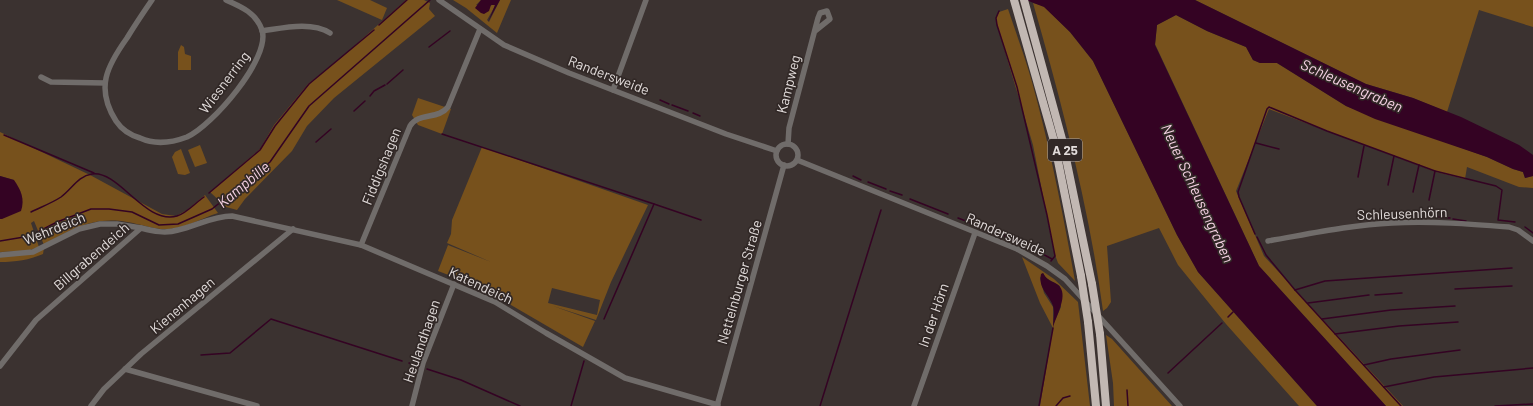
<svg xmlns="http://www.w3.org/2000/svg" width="1533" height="406" font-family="Barlow,sans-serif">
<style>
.green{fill:#77511c;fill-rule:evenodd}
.water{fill:#340323}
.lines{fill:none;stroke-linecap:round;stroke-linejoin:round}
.stream{stroke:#340323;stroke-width:1.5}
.minor{stroke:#706c6a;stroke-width:5.5}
.highway{stroke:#c2b8b3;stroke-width:8}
.highway-bridge{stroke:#c2b8b3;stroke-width:8}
.labels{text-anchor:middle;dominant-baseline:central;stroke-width:3.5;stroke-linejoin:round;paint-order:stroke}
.shield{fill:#312826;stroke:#ada6a5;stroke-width:1}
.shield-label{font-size:13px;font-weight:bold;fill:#e2dcdb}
.street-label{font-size:14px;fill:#e2dcdb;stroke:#312826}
.water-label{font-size:15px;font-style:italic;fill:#f5d1e3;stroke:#312826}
</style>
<rect width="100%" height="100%" fill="#3b3230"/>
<g class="green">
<path d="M 337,0 L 370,0 L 387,8 L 382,20 Z"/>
<path d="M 406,0 L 424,0 L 430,3 L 429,9 L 435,16 L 334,98 L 307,126 L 292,151 L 245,199 L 237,210 L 226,207 L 210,192 L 260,149 L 274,125 L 308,84 L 342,57 Z"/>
<path d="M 453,0 L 481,0 L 476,5 L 490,6 L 494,4 L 495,6 L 487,20 L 489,22 L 500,0 L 511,0 L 497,33 L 466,8 Z"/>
<path d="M 1195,0 L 1533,0 L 1533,27 L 1479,10 L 1447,112 L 1413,98 L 1366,84 Z"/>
<path d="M 1033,3 L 1044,6 L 1070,32 L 1093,61 L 1177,235 L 1198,272 L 1317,406 L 1299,406 L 1226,324 L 1178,265 L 1159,228 L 1107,246 L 1111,302 L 1107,308 L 1103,311 C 1089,207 1062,104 1033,3 Z"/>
<path d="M 1008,9 C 1016,33 1025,57 1032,82 C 1050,147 1063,214 1075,281 L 1058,263 L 1054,252 L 1033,145 L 997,25 L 996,18 L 999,12 Z"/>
<path d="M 1176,15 L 1207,31 L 1246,47 L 1253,60 L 1260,63 L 1277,63 L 1346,106 L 1487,157 L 1513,169 L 1523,172 L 1525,178 L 1533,176 L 1533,188 L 1519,187 L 1467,167 L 1465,179 L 1436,172 L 1269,109 L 1236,191 L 1264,256 L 1403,406 L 1386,406 L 1259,266 L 1155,44 L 1157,25 Z"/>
<path d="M 181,45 L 184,47 L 185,54 L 191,56 L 191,70 L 178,70 L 178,52 Z"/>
<path d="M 418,98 L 451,109 L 442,134 L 418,125 L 412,115 Z"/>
<path d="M 0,132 L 90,175 L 162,214 L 176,216 L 187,210 L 205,195 L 218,213 C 202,218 186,228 169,229 C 154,230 141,224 127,222 C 95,216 70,229 44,245 L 34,221 L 31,223 L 39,247 L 27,251 L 0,252 L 0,219 L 2,219 L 14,180 L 0,176 Z"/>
<path d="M 200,145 L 207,163 L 195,167 L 188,150 Z"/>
<path d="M 482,147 L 648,205 L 611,282 L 596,320 L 553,306 L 595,321 L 583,347 L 480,287 L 438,271 L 448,245 L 491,262 L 447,243 L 451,234 L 452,220 ZM 552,288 L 600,300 L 597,315 L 548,303 Z"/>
<path d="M 181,149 L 190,173 L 185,175 L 178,174 L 172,157 L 175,152 Z"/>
<path d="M 44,248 L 43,254 C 29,260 16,262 0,262 L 0,255 Z"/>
<path d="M 1022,257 L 1054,279 L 1078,302 L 1090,406 L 1040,406 L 1053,328 L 1040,303 ZM 1043,273 L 1046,278 L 1060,286 L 1061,307 L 1053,325 L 1053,307 L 1044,293 L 1040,278 Z"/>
<path d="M 1106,335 L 1112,339 L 1172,406 L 1114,406 L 1113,383 Z"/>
</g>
<g class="water">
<path d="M 481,0 L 500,0 L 488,22 L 495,5 L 491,5 L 489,11 L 484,14 L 481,13 L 475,8 Z"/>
<path d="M 1026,0 L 1195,0 L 1366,84 L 1413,98 L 1461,117 L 1519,145 L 1533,155 L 1533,176 L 1525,178 L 1523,172 L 1513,169 L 1487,157 L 1375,119 L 1346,106 L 1277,63 L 1260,63 L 1253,60 L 1246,47 L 1207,31 L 1176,15 L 1157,25 L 1155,45 L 1259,266 L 1386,406 L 1317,406 L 1198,272 L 1177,235 L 1093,61 L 1070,32 L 1044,7 Z"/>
<path d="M 0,176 L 14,180 C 21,190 25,199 21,211 L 2,219 L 0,219 Z"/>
<path d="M 1043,273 C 1048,283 1056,281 1060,287 C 1068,297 1055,318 1053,328 C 1053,321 1055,312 1053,306 C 1049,294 1038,289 1041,274 Z"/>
</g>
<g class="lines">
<g class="stream">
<path d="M 999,11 L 996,18 L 997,25 L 1017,87 L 1047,215 L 1055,256 L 1051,261"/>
<path d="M 379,25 L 407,0"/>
<path d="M 429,47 L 450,31"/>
<path d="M 387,84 L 403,70"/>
<path d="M 370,96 L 374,91 L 385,85"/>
<path d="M 660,100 L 669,104"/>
<path d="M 672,105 L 688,111"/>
<path d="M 354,111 L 365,101"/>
<path d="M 693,113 L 700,116"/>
<path d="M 442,134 L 654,204"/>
<path d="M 4,135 L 94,173"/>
<path d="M 316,142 L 331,129"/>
<path d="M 1256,143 L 1279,149"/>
<path d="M 853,176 L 861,180"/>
<path d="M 1358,177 L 1364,146"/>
<path d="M 868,182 L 886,189"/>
<path d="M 1388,185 L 1394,156"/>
<path d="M 890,191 L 902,195"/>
<path d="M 1413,192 L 1419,165"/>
<path d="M 209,193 L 260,150 L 275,126 L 309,84 L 374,30"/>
<path d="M 910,199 L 948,214"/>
<path d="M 1429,200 L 1435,171"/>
<path d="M 31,212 C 41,207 52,203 61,197 C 72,189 78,176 92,174 C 119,170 145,225 177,216 C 187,213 195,203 204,197"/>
<path d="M 1428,216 L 1450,218"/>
<path d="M 958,218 L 1013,239"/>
<path d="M 1453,219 L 1466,221"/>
<path d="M 1525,227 L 1533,233"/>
<path d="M 1255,234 L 1239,197 L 1238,192 L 1267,109 L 1269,107 L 1327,131 L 1435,171 L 1496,186 L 1502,190 L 1498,220 L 1515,222"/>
<path d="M 1257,237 L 1266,255 L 1295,290 L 1401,406"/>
<path d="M 0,241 L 30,236 L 57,222 L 91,209 L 109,209 L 132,212 L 159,225 L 178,224 L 212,209 L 270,162 L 309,106 L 430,0"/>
<path d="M 1024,244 L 1052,259"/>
<path d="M 1455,289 L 1512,286"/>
<path d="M 1295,290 L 1325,281 L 1512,268"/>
<path d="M 1375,295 L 1402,293"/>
<path d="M 1308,303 L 1369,295"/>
<path d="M 1228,317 L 1233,312"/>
<path d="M 604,319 L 654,204 L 701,220"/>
<path d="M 1322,319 L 1391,310 L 1455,306"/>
<path d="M 1335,334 L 1399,326 L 1458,322"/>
<path d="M 201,355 L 230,353 L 271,319 L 402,361"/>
<path d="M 409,363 L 419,367"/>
<path d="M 1364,365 L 1391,359 L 1460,350"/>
<path d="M 427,369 L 461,380 L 520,406"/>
<path d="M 1168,373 L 1222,323"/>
<path d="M 1384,387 L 1434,377 L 1533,368"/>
<path d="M 1127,390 L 1128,406"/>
<path d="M 571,406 L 584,361"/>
<path d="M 820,406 L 881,210"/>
<path d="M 1039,406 L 1053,328"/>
<path d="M 1056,406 L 1063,398 L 1070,396"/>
<path d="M 1495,406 L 1533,404"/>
</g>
<g class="minor">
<path d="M 152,0 C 143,13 135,25 127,38 C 107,66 95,88 116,121 C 122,130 130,135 140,138 C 155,145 171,143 187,137 C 212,126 271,58 262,30 C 256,13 242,7 226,0"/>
<path d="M 439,0 L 504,45 L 569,73 L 726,134 L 777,151"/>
<path d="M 262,31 C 283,28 311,21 330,33"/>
<path d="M 41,77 L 51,82 L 105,83"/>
<path d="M 613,90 L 646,0"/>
<circle cx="787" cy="155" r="11"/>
<path d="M 788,144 L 789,128 L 818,18 L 820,13 L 827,11 L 830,19 L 815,31"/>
<path d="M 797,160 L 1017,249 L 1047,266 L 1065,279 L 1180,406"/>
<path d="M 1268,241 C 1309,234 1351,225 1392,223 C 1431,221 1470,224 1509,227 L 1518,230 L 1533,241"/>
<path d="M 361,245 L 410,126 C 419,112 438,120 448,107 L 480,29"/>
<path d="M 0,255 L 33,252 L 79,229 L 100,224 L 117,224 L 141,228"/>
<path d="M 0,366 L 36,320 L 141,228 C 153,231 165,234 178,230 C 196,226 213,216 232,216 L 361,245 L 495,302 L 546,333 L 625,378 L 718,405"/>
<path d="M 125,369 L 257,406"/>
<path d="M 91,406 L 104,389 L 141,354 L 293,229"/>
<path d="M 412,406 L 423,363 L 454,284"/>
<path d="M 717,406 L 784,165"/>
<path d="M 914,406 L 975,233"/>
</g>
<g class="highway">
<path d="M 1014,0 L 1054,141 L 1081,276"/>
<path d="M 1024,0 L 1062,139 L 1092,284"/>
<path d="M 1088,322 L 1096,406"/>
<path d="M 1100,334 L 1106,406"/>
</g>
<g class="highway-bridge">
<path d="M 1081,276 L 1088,322"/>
<path d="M 1092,284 L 1100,334"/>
</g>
</g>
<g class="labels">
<rect class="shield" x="1048" y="139" width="34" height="22" rx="3"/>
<g class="shield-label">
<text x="1065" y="150">A 25</text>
</g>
<g class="street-label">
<text transform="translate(609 75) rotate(21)">Randersweide</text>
<text transform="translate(224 82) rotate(-53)">Wiesnerring</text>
<text transform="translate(788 84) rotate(-76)">Kampweg</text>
<text transform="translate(381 166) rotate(-68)">Fiddigshagen</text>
<text transform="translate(1402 213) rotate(-2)">Schleusenhörn</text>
<text transform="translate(54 228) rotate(-22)">Wehrdeich</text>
<text transform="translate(1006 234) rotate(24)">Randersweide</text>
<text transform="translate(91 256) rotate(-41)">Billgrabendeich</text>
<text transform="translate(739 282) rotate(-74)">Nettelnburger Straße</text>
<text transform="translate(481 285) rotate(25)">Katendeich</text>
<text transform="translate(182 305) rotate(-40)">Kienenhagen</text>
<text transform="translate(933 315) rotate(-71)">In der Hörn</text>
<text transform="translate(421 341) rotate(-71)">Heulandhagen</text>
</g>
<g class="water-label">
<text transform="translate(1352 85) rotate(24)">Schleusengraben</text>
<text transform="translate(243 184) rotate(-40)">Kampbille</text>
<text transform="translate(1198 193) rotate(65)">Neuer Schleusengraben</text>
</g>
</g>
</svg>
